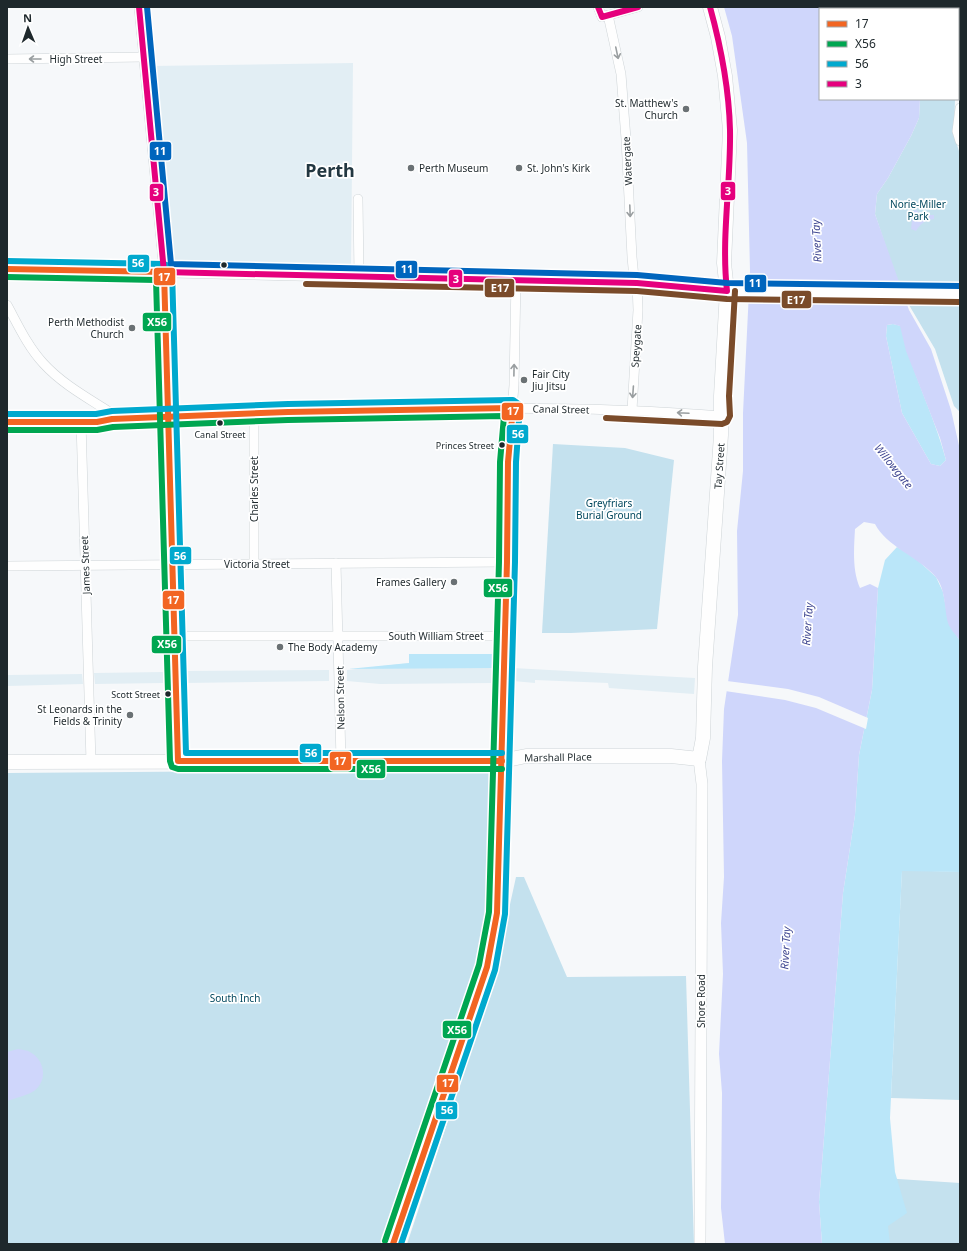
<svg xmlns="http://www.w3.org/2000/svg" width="967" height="1251" font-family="'Noto Sans',sans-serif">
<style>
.built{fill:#e2eef4}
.green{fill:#c4e1ee}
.forest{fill:#bae6f9}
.water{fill:#cfd6fb;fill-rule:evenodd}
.pier{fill:#f6f8fa}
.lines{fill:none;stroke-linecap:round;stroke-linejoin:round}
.minor-casing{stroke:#ced4d7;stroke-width:10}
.tertiary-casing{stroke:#ced4d7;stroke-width:12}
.primary-casing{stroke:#ced4d7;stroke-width:15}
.minor{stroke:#fefefe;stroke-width:9}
.tertiary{stroke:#fefefe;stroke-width:11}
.primary{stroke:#fefefe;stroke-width:14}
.bus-1-casing{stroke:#fff;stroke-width:9}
.bus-2-casing{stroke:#fff;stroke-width:9}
.bus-3-casing{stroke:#fff;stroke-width:9}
.bus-4-casing{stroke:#fff;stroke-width:9}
.bus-5-casing{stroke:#fff;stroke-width:9}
.bus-6-casing{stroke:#fff;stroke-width:9}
.bus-1{stroke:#f26522;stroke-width:6}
.bus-2{stroke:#00a651;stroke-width:6}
.bus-3{stroke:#00a9ce;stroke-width:6}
.bus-4{stroke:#e5007d;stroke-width:6}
.bus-5{stroke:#7a4b2a;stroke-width:6}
.bus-6{stroke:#0065bd;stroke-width:6}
.oneway{stroke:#999ea0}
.poi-dot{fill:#6a7174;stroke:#fff;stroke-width:1.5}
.bus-dot{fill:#1e282c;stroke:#fff;stroke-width:1.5}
.labels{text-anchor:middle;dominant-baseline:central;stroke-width:3.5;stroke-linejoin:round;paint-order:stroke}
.bus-label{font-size:9px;fill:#1e282c;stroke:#fff;text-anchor:end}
.street-label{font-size:10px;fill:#1e282c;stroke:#fff}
.poi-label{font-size:10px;fill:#1e282c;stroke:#fff;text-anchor:end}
.park-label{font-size:10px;fill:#00475d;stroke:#fff}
.water-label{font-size:11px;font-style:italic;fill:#404791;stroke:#fff}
.town-label{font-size:18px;font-weight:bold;fill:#223741;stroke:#fff}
.line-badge{stroke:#fff;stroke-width:1.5}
.badge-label{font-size:11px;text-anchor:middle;font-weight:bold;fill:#fff}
</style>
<rect width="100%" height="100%" fill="#f6f8fa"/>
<g class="built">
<path d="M 353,63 L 351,270 L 170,263 L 152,66 Z"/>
<path d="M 409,654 L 493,654 L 493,683 L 380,684 L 347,681 L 347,670 L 409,663 Z"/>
<path d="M 513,668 L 695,678 L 694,694 L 609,688 L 608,683 L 535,680 L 535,683 L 513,681 Z"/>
<path d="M 329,670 L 329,681 L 185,683 L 185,671 Z"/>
<path d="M 163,672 L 163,683 L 95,684 L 94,673 Z"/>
<path d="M 82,674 L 83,684 L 8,686 L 8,675 Z"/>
</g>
<g class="green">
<path d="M 926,7 L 960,7 L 958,60 L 958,9 L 926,9 Z"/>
<path d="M 920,99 L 955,99 L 954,136 L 960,154 L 960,284 L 898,283 L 875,214 L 877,194 L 888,178 L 911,136 L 919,118 Z"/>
<path d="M 960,303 L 960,412 L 954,406 L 935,349 L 909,305 Z"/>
<path d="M 553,444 L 625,448 L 674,460 L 657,629 L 571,633 L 542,633 Z"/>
<path d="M 480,769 L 492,774 L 487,967 L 389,1244 L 7,1244 L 7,773 Z"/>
<path d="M 902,870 L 960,872 L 960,1100 L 891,1098 Z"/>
<path d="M 516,877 L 524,877 L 567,977 L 686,976 L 694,1244 L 407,1244 L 491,991 Z"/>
<path d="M 867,1177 L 960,1183 L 960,1244 L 870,1244 Z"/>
</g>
<g class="forest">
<path d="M 893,324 L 901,326 C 911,372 934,414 946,460 L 940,466 L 931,464 L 902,413 L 886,336 L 887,325 Z"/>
<path d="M 897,547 L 914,557 L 936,577 L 943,592 L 949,624 L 960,641 L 960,872 L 902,871 L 890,1118 L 895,1172 L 907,1213 L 888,1226 L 890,1244 L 822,1244 L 819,1202 L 843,893 L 855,815 L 859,755 L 872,690 L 878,588 L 885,560 Z"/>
<path d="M 409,654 L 493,654 L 493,668 L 348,669 L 409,663 Z"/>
</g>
<g class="water">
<path d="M 724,7 L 866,7 L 866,9 L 820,9 L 820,99 L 920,99 L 919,118 L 911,136 L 888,178 L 877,194 L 875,214 L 909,310 L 931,349 L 951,410 L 960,450 L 960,641 C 956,635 950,629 948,623 C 944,607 946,589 935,576 C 918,557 886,546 875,524 L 864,522 L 855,529 C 854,548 852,570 860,588 L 870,584 L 878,588 L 872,690 L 859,755 L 855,815 L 843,893 L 819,1202 L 822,1244 L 725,1244 L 721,1208 L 722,1093 L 719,1054 L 723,974 L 721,923 L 724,877 L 722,761 L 724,709 L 738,615 L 737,531 L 743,471 L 743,413 L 750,271 L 747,143 L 732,36 ZM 893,324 L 900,326 L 906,351 L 940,438 L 946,460 L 940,466 L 931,464 L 902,413 L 886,336 L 887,325 Z"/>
<path d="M 916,210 L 922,215 L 934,215 L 934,219 C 925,220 921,223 916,231 L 911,229 L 913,211 Z"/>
<path d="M 18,1049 C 22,1050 27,1050 30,1052 C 45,1060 48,1081 34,1091 C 26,1096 15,1098 7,1101 L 7,1052 Z"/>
</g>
<g class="pier">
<path d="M 749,281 L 900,284 L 908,302 L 749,300 Z"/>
<path d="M 727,681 L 788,689 L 819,697 L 868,718 L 866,729 L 816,708 L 785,700 L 725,691 Z"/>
</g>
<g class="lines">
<g class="minor-casing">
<g id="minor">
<path d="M 139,7 L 164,272 L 178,761"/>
<path d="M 598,7 L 602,17 L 638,7"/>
<path d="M 608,15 L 621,74 L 626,139 L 632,257 L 634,278 L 637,283 L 638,310 L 632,410"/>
<path d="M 7,59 L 144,57"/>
<path d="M 960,108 L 957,131 L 960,141"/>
<path d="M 358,199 L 359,277"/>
<path d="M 7,269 L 337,277 L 566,280 L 637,283 L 727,291"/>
<path d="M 7,305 C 18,325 28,347 43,363 C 61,383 86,397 108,411 L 112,415 L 112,419"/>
<path d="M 7,422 L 93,422 L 112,419 C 217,414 322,411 427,409 C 525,407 624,408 722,416"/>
<path d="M 81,422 L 91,762"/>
<path d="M 336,563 L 341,761"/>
<path d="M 254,564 L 254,414"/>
<path d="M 7,566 L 507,562"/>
<path d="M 174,636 L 505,636"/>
<path d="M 502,761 L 502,690 L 507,562 L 508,462 L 514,385 L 516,279"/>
</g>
</g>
<g class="tertiary-casing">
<path id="tertiary" d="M 699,759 L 702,784 L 700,1244"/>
</g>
<g class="primary-casing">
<g id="primary">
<path d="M 727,291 L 960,294"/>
<path d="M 7,762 L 502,761 L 526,756 L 671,756 L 699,759 L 703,738 L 705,667 L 721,435 L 721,396 L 727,291 L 724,263 L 730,130 L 725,76 L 718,37 L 710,7"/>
<path d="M 393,1244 L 487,967 L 497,913 L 502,761"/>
</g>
</g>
<use href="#minor" class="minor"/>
<use href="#tertiary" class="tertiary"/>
<use href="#primary" class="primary"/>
<g class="bus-1-casing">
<g id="bus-1">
<path d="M 7,269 L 164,272 L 178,761 L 502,761"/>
<path d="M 7,422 L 97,422 L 112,419 L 288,412 L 513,408 L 508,462 L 507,562 L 497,913 L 487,967 L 393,1244"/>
</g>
</g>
<g class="bus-2-casing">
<g id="bus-2">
<path d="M 7,277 L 156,280 L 170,761 L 172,767 L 178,769 L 502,769"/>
<path d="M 7,430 L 97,430 L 113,427 L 288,420 L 504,416 L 500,462 L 499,562 L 489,912 L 479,965 L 385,1241"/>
</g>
</g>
<g class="bus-3-casing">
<g id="bus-3">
<path d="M 7,261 L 164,264 L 169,266 L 172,270 L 186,753 L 502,753"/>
<path d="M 7,414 L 96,414 L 112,411 L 288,404 L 513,400 L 520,405 L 516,462 L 515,562 L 505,914 L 495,970 L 401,1244"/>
</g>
</g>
<g class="bus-4-casing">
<g id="bus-4">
<path d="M 139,7 L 164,272 L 637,283 L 727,291 C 721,237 731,184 730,130 C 729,88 721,47 710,7"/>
<path d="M 598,7 L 602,17 L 638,7"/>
</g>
</g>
<g class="bus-5-casing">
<g id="bus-5">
<path d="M 306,284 L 637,291 L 727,299 L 960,302"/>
<path d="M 606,418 L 722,424 L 727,422 L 730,416 L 729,396 L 735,291"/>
</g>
</g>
<g class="bus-6-casing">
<path id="bus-6" d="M 147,7 L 171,264 L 637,275 L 727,283 L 960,286"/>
</g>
<use href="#bus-1" class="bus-1"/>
<use href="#bus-2" class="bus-2"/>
<use href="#bus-3" class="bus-3"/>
<use href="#bus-4" class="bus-4"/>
<use href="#bus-5" class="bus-5"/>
<use href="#bus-6" class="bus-6"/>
</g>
<defs><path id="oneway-shaft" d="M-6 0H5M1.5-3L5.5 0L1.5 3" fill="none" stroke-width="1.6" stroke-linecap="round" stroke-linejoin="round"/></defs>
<g class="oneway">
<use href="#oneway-shaft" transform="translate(617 53) rotate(78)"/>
<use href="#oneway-shaft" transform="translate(35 59) rotate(-180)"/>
<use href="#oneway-shaft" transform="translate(630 211) rotate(88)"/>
<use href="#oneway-shaft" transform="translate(514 370) rotate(-89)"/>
<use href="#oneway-shaft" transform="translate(633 392) rotate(94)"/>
<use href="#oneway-shaft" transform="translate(683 413) rotate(-177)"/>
</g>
<g class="poi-dot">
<circle cx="686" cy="109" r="4"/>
<circle cx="411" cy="168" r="4"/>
<circle cx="519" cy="168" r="4"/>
<circle cx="132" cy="328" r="4"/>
<circle cx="524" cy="380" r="4"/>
<circle cx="454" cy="582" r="4"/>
<circle cx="280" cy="647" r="4"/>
<circle cx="130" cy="715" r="4"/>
</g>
<g class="bus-dot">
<circle cx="224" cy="265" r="3.5"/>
<circle cx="220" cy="423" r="3.5"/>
<circle cx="502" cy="445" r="3.5"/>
<circle cx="168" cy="694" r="3.5"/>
</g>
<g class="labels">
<g class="bus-label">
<text x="220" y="434" text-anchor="middle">Canal Street</text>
<text x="494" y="445">Princes Street</text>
<text x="160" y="694">Scott Street</text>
</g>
<g class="street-label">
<text x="76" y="59">High Street</text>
<text transform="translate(627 161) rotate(-93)">Watergate</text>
<text transform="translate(636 346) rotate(-86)">Speygate</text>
<text transform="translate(561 409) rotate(1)">Canal Street</text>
<text transform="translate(719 466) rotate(-86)">Tay Street</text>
<text transform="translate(254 489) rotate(-90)">Charles Street</text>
<text x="257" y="564">Victoria Street</text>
<text transform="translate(85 565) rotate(-92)">James Street</text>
<text x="436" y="636">South William Street</text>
<text transform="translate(340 698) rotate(-91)">Nelson Street</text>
<text transform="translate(558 757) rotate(-1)">Marshall Place</text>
<text transform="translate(701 1001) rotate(-90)">Shore Road</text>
</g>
<g class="poi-label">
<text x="678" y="103">St. Matthew's<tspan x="678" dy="12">Church</tspan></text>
<text x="419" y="168" text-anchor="start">Perth Museum</text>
<text x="527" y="168" text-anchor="start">St. John's Kirk</text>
<text x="124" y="322">Perth Methodist<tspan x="124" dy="12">Church</tspan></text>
<text x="532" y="374" text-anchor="start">Fair City<tspan x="532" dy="12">Jiu Jitsu</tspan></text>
<text x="446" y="582">Frames Gallery</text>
<text x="288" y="647" text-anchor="start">The Body Academy</text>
<text x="122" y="709">St Leonards in the<tspan x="122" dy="12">Fields &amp; Trinity</tspan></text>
</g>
<g class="park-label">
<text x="918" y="204">Norie-Miller<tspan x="918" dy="12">Park</tspan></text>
<text x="609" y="503">Greyfriars<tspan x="609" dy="12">Burial Ground</tspan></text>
<text x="235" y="998">South Inch</text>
</g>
<g class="water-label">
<text transform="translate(816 241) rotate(-93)">River Tay</text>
<text transform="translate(894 466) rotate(51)">Willowgate</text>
<text transform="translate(807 624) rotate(-86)">River Tay</text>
<text transform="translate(785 948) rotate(-87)">River Tay</text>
</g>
<g class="town-label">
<text x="330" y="170">Perth</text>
</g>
</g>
<g class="line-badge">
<rect x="149" y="141" width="23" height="20" rx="4" fill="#0065bd"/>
<rect x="720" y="181" width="16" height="20" rx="4" fill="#e5007d"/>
<rect x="149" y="183" width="15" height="19" rx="4" fill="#e5007d"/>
<rect x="127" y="254" width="23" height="19" rx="4" fill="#00a9ce"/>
<rect x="395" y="260" width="23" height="19" rx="4" fill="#0065bd"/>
<rect x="153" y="267" width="23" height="19" rx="4" fill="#f26522"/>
<rect x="448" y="269" width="15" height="19" rx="4" fill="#e5007d"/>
<rect x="744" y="274" width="23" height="19" rx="4" fill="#0065bd"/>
<rect x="484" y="278" width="31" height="20" rx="4" fill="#7a4b2a"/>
<rect x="781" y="290" width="31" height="19" rx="4" fill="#7a4b2a"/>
<rect x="142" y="312" width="30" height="20" rx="4" fill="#00a651"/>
<rect x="501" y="402" width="23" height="19" rx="4" fill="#f26522"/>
<rect x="506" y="424" width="23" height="20" rx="4" fill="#00a9ce"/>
<rect x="169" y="546" width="23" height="19" rx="4" fill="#00a9ce"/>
<rect x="483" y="578" width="30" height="20" rx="4" fill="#00a651"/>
<rect x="162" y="590" width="23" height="20" rx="4" fill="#f26522"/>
<rect x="151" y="635" width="31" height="19" rx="4" fill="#00a651"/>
<rect x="299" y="743" width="23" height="20" rx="4" fill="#00a9ce"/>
<rect x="329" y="751" width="23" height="20" rx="4" fill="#f26522"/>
<rect x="356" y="759" width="30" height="20" rx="4" fill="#00a651"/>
<rect x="442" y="1020" width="30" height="19" rx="4" fill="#00a651"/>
<rect x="436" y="1074" width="23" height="19" rx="4" fill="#f26522"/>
<rect x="435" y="1101" width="23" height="19" rx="4" fill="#00a9ce"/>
</g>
<g class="badge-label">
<text x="160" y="155">11</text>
<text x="728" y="195">3</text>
<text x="156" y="196">3</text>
<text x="138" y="267">56</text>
<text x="407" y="273">11</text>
<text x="164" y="281">17</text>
<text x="456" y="283">3</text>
<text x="755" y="287">11</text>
<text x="500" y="292">E17</text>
<text x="796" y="304">E17</text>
<text x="157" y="326">X56</text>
<text x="513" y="415">17</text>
<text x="518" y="438">56</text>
<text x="180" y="560">56</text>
<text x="498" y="592">X56</text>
<text x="173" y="604">17</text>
<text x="167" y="648">X56</text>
<text x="311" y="757">56</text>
<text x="340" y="765">17</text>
<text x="371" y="773">X56</text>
<text x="457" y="1034">X56</text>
<text x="448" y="1087">17</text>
<text x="447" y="1114">56</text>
</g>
<rect width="967" height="1251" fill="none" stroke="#1e282c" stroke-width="16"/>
<rect x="819" y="8" width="140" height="92" fill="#ffffff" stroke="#a5a9ab"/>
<rect x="827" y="21" width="20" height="6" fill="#f26522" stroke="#a5a9ab"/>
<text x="855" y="28" font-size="12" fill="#1e282c">17</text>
<rect x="827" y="41" width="20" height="6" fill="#00a651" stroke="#a5a9ab"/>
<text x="855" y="48" font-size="12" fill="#1e282c">X56</text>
<rect x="827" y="61" width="20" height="6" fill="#00a9ce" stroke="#a5a9ab"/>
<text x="855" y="68" font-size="12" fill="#1e282c">56</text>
<rect x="827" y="81" width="20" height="6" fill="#e5007d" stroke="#a5a9ab"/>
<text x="855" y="88" font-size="12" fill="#1e282c">3</text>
<g transform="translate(28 28) rotate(358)" stroke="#ffffff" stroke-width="3" paint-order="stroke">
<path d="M0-3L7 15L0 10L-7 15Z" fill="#1e282c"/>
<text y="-6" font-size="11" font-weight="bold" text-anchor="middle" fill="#1e282c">N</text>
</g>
</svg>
